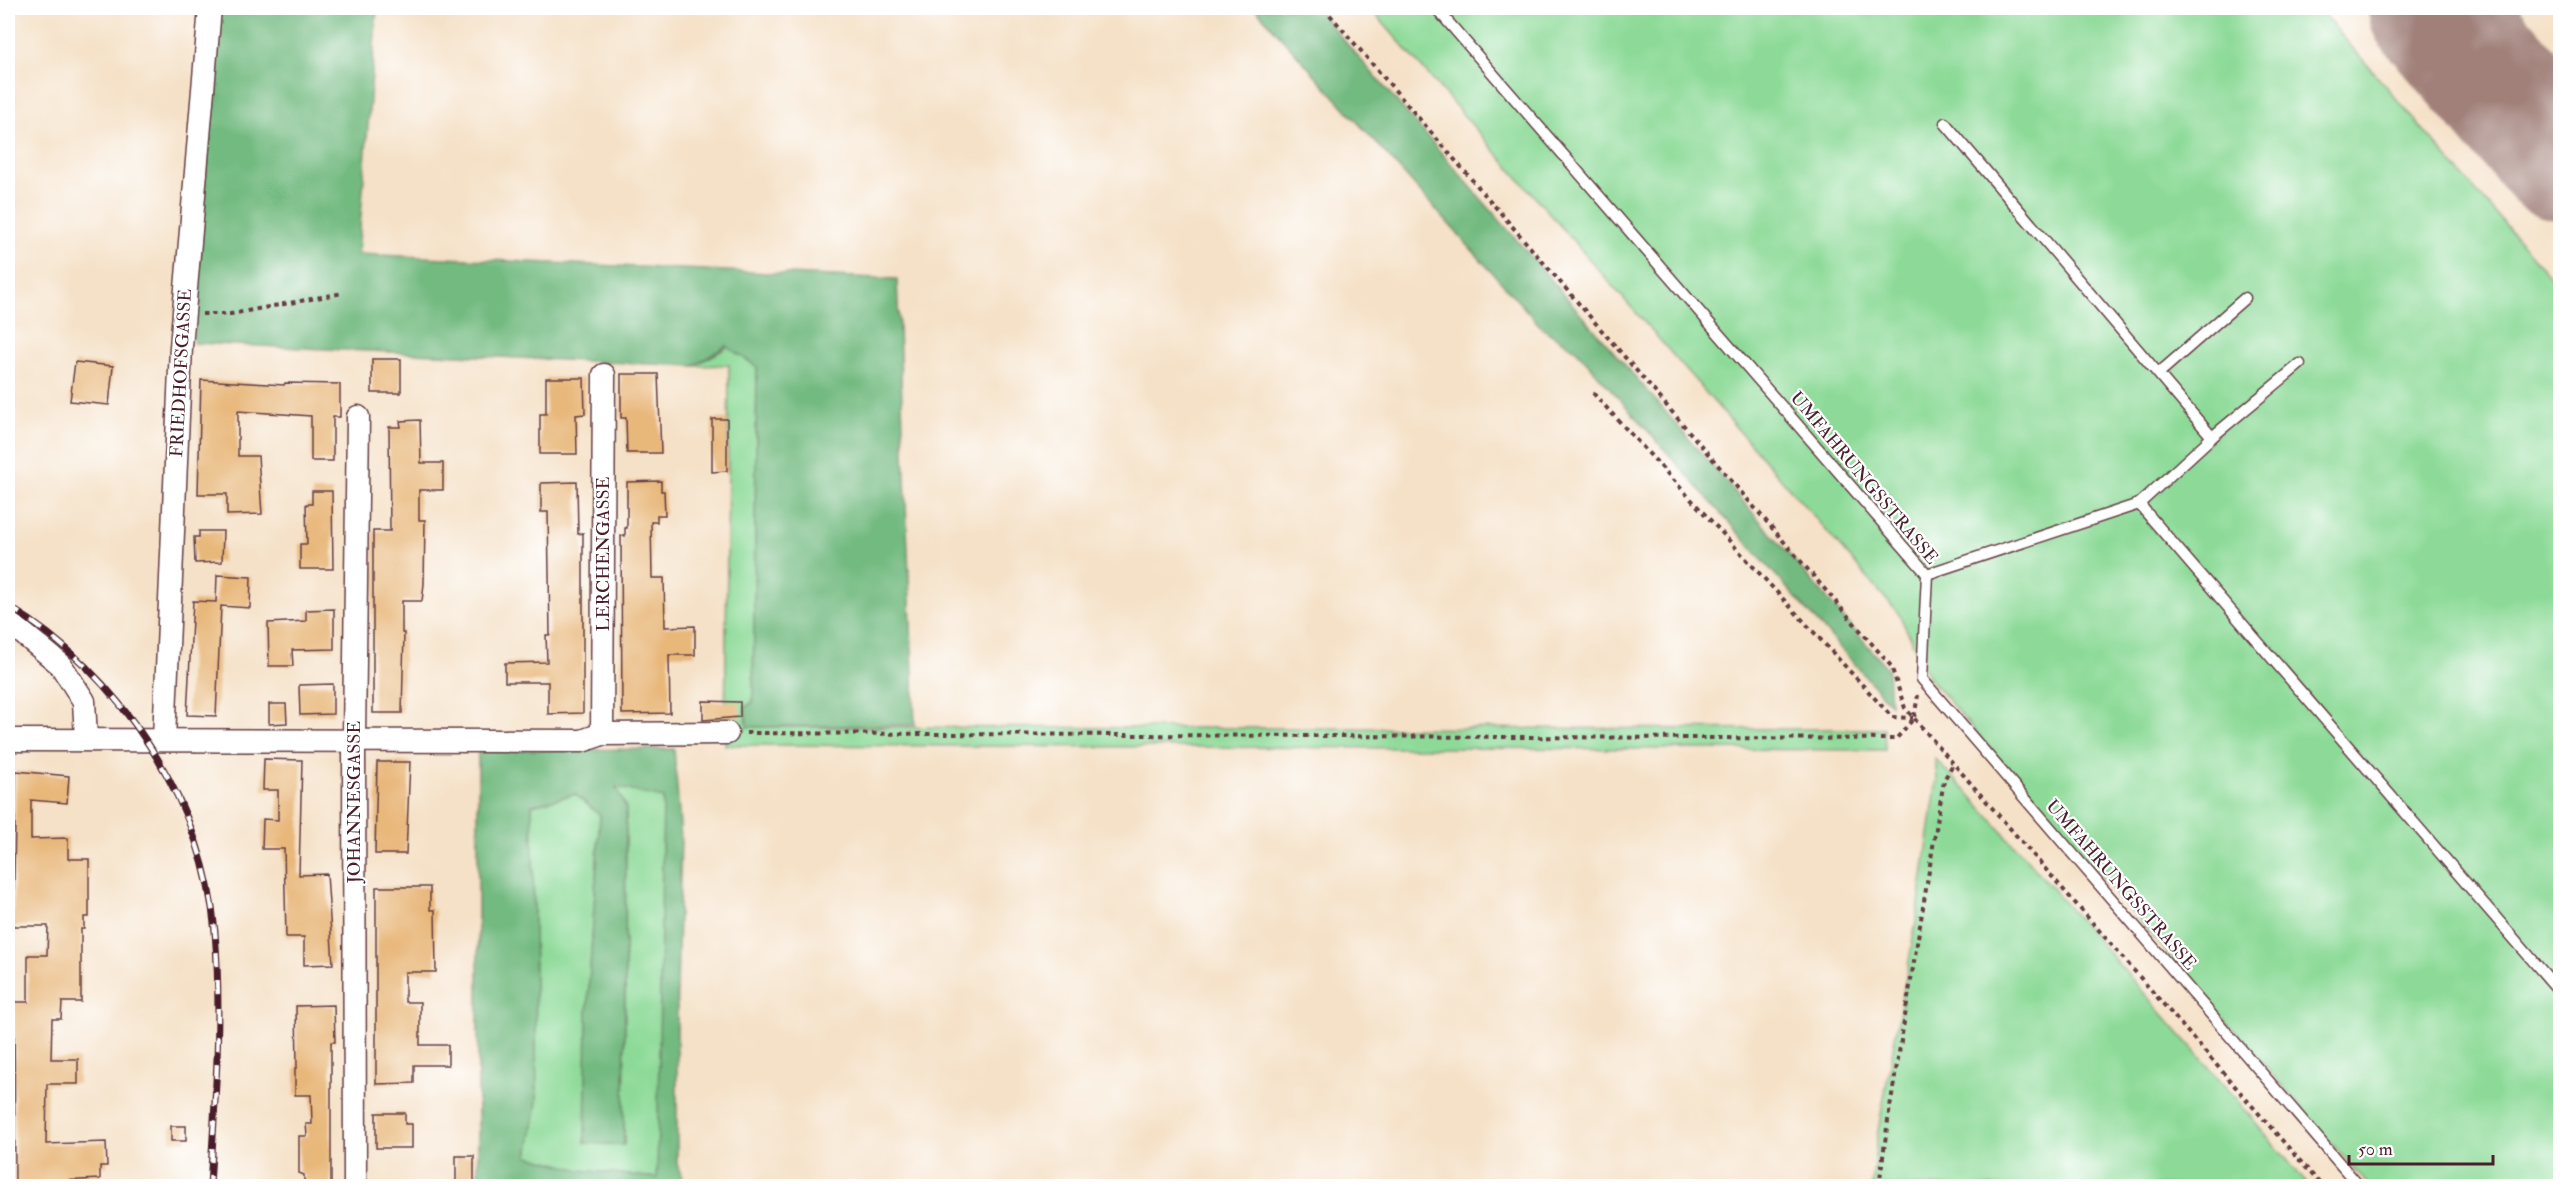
<svg xmlns="http://www.w3.org/2000/svg" width="2568" height="1194" font-family="'IM FELL Double Pica',serif">
<style>
.green{fill:#8dda98;stroke:#6c7c62;stroke-width:1.5}
.forest{fill:#72ba80;stroke:#5e6c56;stroke-width:1.5;fill-rule:evenodd}
.lines{fill:none;stroke-linecap:round;stroke-linejoin:round}
.runway{stroke:#a08079;stroke-width:130}
.building{fill:#e8b77a}
.service-casing{stroke:#643c42;stroke-width:13}
.minor-casing{stroke:#643c42;stroke-width:25}
.path{stroke:#643c42;stroke-width:4;stroke-dasharray:4.5 4.5;stroke-linecap:butt}
.service{stroke:#fff;stroke-width:10}
.minor{stroke:#fff;stroke-width:22}
.rail-casing{stroke:#4a1f2b;stroke-width:7}
.rail{stroke:#fff;stroke-width:4.5;stroke-dasharray:14;stroke-linecap:butt}
.labels{text-anchor:middle;dominant-baseline:central;stroke-width:4.5;stroke-linejoin:round;paint-order:stroke}
.street-label{font-size:18px;fill:#4a1f2b;stroke:#fff}
</style>
<rect width="100%" height="100%" fill="#fff"/>
<filter id="ink" filterUnits="userSpaceOnUse"><feTurbulence type="fractalNoise" baseFrequency=".0167" numOctaves="2"/><feDisplacementMap in="SourceGraphic" scale="12" xChannelSelector="R" yChannelSelector="G"/><feConvolveMatrix kernelMatrix="1 2 1 2 8 2 1 2 1" color-interpolation-filters="sRGB"/></filter>
<filter id="wash" filterUnits="userSpaceOnUse"><feTurbulence type="fractalNoise" baseFrequency=".008" numOctaves="4" result="noise"/><feDisplacementMap in="SourceGraphic" scale="24" xChannelSelector="R" yChannelSelector="G"/><feGaussianBlur stdDeviation="1.35" result="paint"/><feColorMatrix in="noise" values="0 0 0 0 0 0 0 0 0 0 0 0 0 0 0 0 0 1.4 0 .05"/><feComposite in="paint" operator="in"/></filter>
<g filter="url(#wash)">
<rect width="100%" height="100%" fill="#f5e1c7"/>
<g class="green">
<path d="M 1370,8 L 2318,8 L 2560,288 L 2560,1186 L 2369,1186 L 1929,678 L 1899,614 Z"/>
<path d="M 728,347 L 757,367 L 753,702 L 745,708 L 747,727 L 1884,729 L 1885,750 L 725,745 L 729,365 L 694,366 Z"/>
<path d="M 1935,759 L 1971,796 L 2201,1058 L 2309,1186 L 1872,1186 L 1877,1136 L 1918,911 L 1937,779 Z"/>
<path d="M 615,787 L 663,797 L 658,1178 L 580,1170 L 528,1156 L 537,1101 L 532,805 L 575,794 L 600,815 L 587,1015 L 624,1145 L 626,808 Z"/>
</g>
<g class="forest">
<path d="M 218,8 L 377,8 L 358,254 L 897,279 L 915,725 L 747,727 L 745,707 L 753,702 L 757,367 L 726,346 L 694,366 L 193,343 Z"/>
<path d="M 1255,8 L 1316,8 L 1888,669 L 1890,704 L 1576,350 L 1543,329 Z"/>
<path d="M 674,749 L 681,839 L 677,989 L 677,1164 L 685,1186 L 478,1186 L 478,750 ZM 616,787 L 663,798 L 657,1178 L 580,1170 L 528,1156 L 537,1101 L 532,805 L 575,794 L 600,815 L 587,1015 L 585,1143 L 624,1145 L 626,808 Z"/>
</g>
<g class="lines">
<path class="runway" d="M 2433,8 L 2560,155"/>
</g>
<g id="blocks">
<g class="building">
<rect x="372" y="359" width="29" height="34"/>
<path d="M 75,362 L 113,366 L 109,405 L 70,401 Z"/>
<path d="M 621,374 L 658,374 L 661,453 L 627,453 L 626,418 L 621,418 Z"/>
<path d="M 546,378 L 584,378 L 585,414 L 576,415 L 577,454 L 540,454 L 540,414 L 546,414 Z"/>
<path d="M 201,380 L 284,385 L 285,383 L 340,384 L 340,417 L 333,417 L 333,461 L 311,461 L 311,416 L 238,411 L 238,456 L 258,456 L 262,514 L 227,515 L 227,494 L 198,494 Z"/>
<path d="M 712,419 L 727,419 L 727,471 L 712,472 Z"/>
<path d="M 420,420 L 421,463 L 443,463 L 443,490 L 419,490 L 419,520 L 425,520 L 424,584 L 422,601 L 402,601 L 402,633 L 404,633 L 402,713 L 373,713 L 373,531 L 390,531 L 389,427 L 401,427 L 400,421 Z"/>
<path d="M 661,481 L 661,491 L 664,491 L 665,515 L 657,515 L 657,522 L 651,522 L 652,578 L 664,578 L 665,627 L 695,626 L 695,655 L 669,655 L 670,713 L 622,714 L 621,536 L 625,536 L 625,528 L 627,528 L 627,482 Z"/>
<path d="M 577,482 L 578,534 L 583,533 L 583,713 L 548,714 L 548,682 L 505,682 L 505,663 L 547,662 L 546,635 L 550,635 L 548,512 L 541,512 L 541,483 Z"/>
<path d="M 312,491 L 332,491 L 333,569 L 300,569 L 300,544 L 307,544 L 306,504 L 312,504 Z"/>
<path d="M 199,531 L 223,531 L 222,562 L 195,563 L 194,537 L 199,537 Z"/>
<path d="M 217,575 L 251,577 L 250,608 L 221,606 L 216,716 L 187,715 L 193,601 L 216,602 Z"/>
<path d="M 334,609 L 334,649 L 292,650 L 293,666 L 269,666 L 268,623 L 306,621 L 306,610 Z"/>
<path d="M 333,684 L 333,714 L 300,715 L 299,685 Z"/>
<path d="M 703,701 L 740,702 L 740,717 L 703,720 Z"/>
<path d="M 269,704 L 286,704 L 287,723 L 269,724 Z"/>
<path d="M 264,759 L 302,760 L 299,875 L 327,874 L 333,964 L 304,965 L 304,937 L 286,937 L 284,849 L 262,849 L 263,819 L 278,820 L 278,790 L 263,790 Z"/>
<path d="M 377,762 L 410,762 L 406,854 L 375,854 Z"/>
<path d="M 16,771 L 69,776 L 67,803 L 31,800 L 31,839 L 68,838 L 68,859 L 89,859 L 89,917 L 84,917 L 84,929 L 81,929 L 81,1002 L 62,1002 L 61,1019 L 52,1019 L 51,1059 L 78,1059 L 78,1084 L 47,1084 L 46,1144 L 106,1142 L 107,1166 L 100,1166 L 100,1179 L 40,1182 L 41,1186 L 15,1186 L 14,1002 L 28,1002 L 28,955 L 47,955 L 48,926 L 13,926 Z"/>
<path d="M 376,887 L 430,887 L 430,910 L 435,910 L 436,972 L 405,972 L 405,1002 L 420,1002 L 420,1045 L 448,1045 L 448,1065 L 414,1065 L 414,1083 L 376,1084 Z"/>
<path d="M 334,1005 L 335,1042 L 331,1042 L 331,1186 L 304,1186 L 304,1175 L 299,1173 L 299,1136 L 307,1136 L 306,1124 L 312,1124 L 311,1095 L 295,1095 L 295,1068 L 297,1068 L 296,1006 Z"/>
<path d="M 376,1113 L 405,1113 L 405,1124 L 412,1124 L 412,1148 L 376,1148 Z"/>
<rect x="171" y="1126" width="15" height="15"/>
<rect x="456" y="1156" width="18" height="30"/>
</g>
</g>
</g>
<g filter="url(#ink)">
<use href="#blocks" fill-opacity="0" stroke="#643c42" stroke-width="1.5"/>
<g class="lines">
<g class="service-casing">
<g id="service">
<path d="M 1436,8 L 1927,574 L 1922,679 L 2359,1186"/>
<path d="M 1945,123 L 2212,437"/>
<path d="M 2159,373 L 2245,298"/>
<path d="M 2139,504 L 2212,437 L 2300,364"/>
<path d="M 1927,574 L 2139,504 L 2560,992"/>
</g>
</g>
<g class="minor-casing">
<g id="minor">
<path d="M 8,621 L 60,664 L 84,701 L 86,739"/>
<path d="M 602,734 L 604,375"/>
<path d="M 164,739 L 181,347 L 210,8"/>
<path d="M 8,740 L 582,741 L 602,734 L 727,733"/>
<path d="M 355,1186 L 354,739 L 358,417"/>
</g>
</g>
<g class="path">
<path d="M 1324,8 L 1891,666 L 1905,708 L 2322,1186"/>
<path d="M 202,314 L 231,314 L 343,293"/>
<path d="M 1593,393 L 1892,717 L 1913,718"/>
<path d="M 746,733 L 1896,739 L 1914,718 L 1918,695"/>
<path d="M 1879,1186 L 1889,1113 L 1944,780 L 1953,764"/>
</g>
<use href="#service" class="service"/>
<use href="#minor" class="minor"/>
<g class="rail-casing">
<path id="rail" d="M 8,606 C 120,674 203,800 215,932 C 222,1016 215,1102 210,1186"/>
</g>
<use href="#rail" class="rail"/>
</g>
</g>
<g class="labels">
<g class="street-label">
<text transform="translate(181 373) rotate(-87)">FRIEDHOFSGASSE</text>
<text transform="translate(1864 478) rotate(50)">UMFAHRUNGSSTRASSE</text>
<text transform="translate(603 554) rotate(-90)">LERCHENGASSE</text>
<text transform="translate(354 802) rotate(-90)">JOHANNESGASSE</text>
<text transform="translate(2121 885) rotate(49)">UMFAHRUNGSSTRASSE</text>
</g>
</g>
<rect width="2568" height="1194" fill="none" stroke="#fff" stroke-width="30"/>
<path d="M2349 1155v9h144v-9" fill="none" stroke="#4a1f2b" stroke-width="3"/>
<text x="2358" y="1155" font-size="18" fill="#4a1f2b" stroke="#ffffff" stroke-width="4.5" paint-order="stroke">50 m</text>
</svg>
